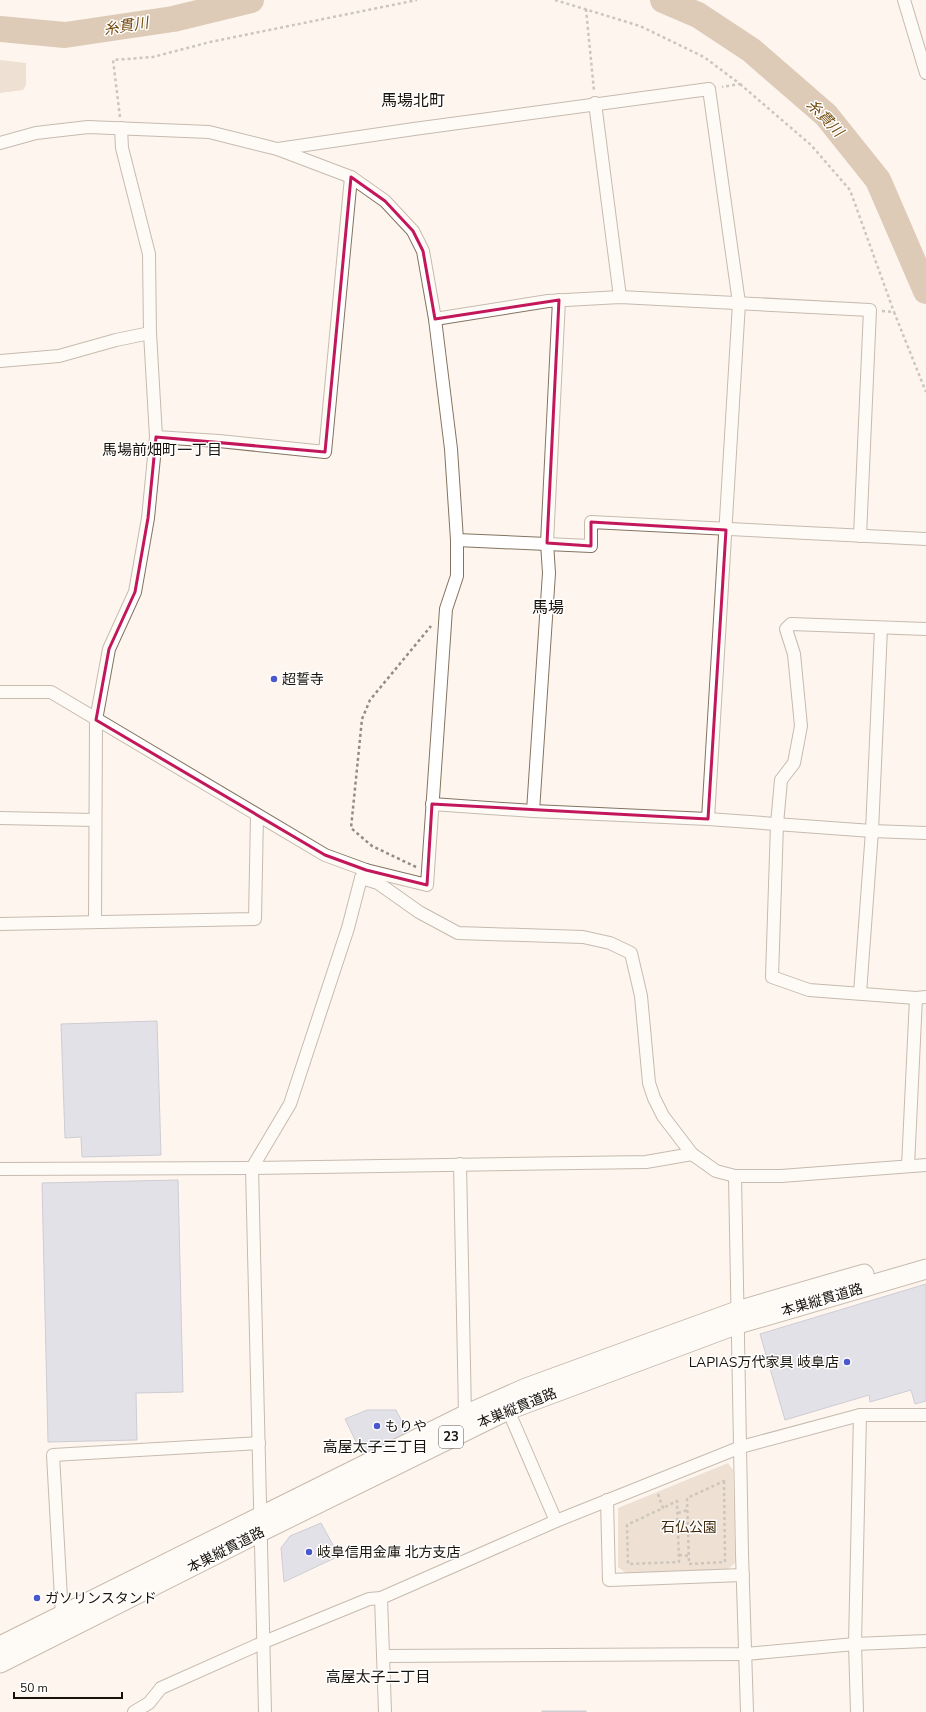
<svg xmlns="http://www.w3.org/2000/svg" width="926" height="1712" font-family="'Nunito Sans','Noto Sans JP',sans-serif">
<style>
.green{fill:#dbc6b0}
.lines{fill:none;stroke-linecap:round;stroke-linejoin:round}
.river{stroke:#b79775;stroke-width:26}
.building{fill:#c1c8e0;stroke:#949bb2}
.minor-casing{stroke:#847360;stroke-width:14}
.primary-casing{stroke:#847360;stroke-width:21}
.path{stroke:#938c84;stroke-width:2.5;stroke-dasharray:3 3;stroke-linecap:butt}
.minor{stroke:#fff;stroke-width:12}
.primary{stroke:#fff;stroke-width:19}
.marked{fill:none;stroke:#c2185b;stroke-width:3;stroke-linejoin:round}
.poi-dot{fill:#4a58cd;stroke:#fff;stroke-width:1.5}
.labels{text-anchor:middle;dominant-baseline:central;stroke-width:3;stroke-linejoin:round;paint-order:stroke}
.shield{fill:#fff;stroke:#5d5854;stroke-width:1}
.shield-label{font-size:13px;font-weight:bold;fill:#17110a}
.poi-label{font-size:14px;fill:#17110a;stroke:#fff;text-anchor:start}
.street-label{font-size:14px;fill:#17110a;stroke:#fff}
.park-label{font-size:14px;fill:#40290c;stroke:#fff}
.water-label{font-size:15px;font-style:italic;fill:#744a0e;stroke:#fff}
.neighbourhood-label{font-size:15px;fill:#17110a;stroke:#fff}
.quarter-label{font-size:16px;fill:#17110a;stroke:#fff}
</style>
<rect width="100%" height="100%" fill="#fef6ee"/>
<g class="green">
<path d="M 0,60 L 26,63 L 26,85 L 23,90 L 0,93 Z"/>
<path d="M 728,1463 L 733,1470 L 735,1563 L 727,1570 L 626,1573 L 618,1567 L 618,1508 Z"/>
</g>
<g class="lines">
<g class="river">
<path d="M 663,0 L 698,15 L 751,50 L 826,115 L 878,180 L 926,291"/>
<path d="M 0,29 L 65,35 L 173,19 L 251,0"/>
</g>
</g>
<g class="building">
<path d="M 157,1021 L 161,1155 L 82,1157 L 81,1137 L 65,1138 L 61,1024 Z"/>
<path d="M 178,1180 L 183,1392 L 136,1393 L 137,1440 L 48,1442 L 42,1183 Z"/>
<path d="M 926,1284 L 926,1401 L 915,1404 L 911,1390 L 870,1402 L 869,1395 L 785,1420 L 760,1334 Z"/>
<path d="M 367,1410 L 396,1410 L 408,1433 L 363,1456 L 345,1419 Z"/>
<path d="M 321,1523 L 339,1556 L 284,1582 L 281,1548 L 290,1536 Z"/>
<rect x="542" y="1711" width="44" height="1"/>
</g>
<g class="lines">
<g class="minor-casing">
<g id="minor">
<path d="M 904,0 L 926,73"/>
<path d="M 595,103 L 620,297"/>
<path d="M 0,143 L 36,133 L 88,127 L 209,132 L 277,149 L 351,177 L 385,201 L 413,231 L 423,251 L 435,319 L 451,449 L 457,540 L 457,576 L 446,609 L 427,885 L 366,870 L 325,855 L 51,692 L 0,692"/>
<path d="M 278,149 L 414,129 L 709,89 L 739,303 L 708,819 L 533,811 L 432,804"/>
<path d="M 435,319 L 548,301 L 620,297 L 870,310 L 860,536"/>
<path d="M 0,361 L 59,356 L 116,340 L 150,333"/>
<path d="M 156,437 L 219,441 L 325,452 L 351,177"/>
<path d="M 457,540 L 591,546 L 591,522 L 926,539"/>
<path d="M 926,629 L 791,624 L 786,629 L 794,654 L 801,726 L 794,763 L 781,780 L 777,824 L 772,977 L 809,990 L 916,998 L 926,997"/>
<path d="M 533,811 L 549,573 L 547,543 L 559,300"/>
<path d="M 0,818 L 94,820"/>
<path d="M 708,819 L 872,831 L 926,833"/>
<path d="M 361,878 L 378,883 L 419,912 L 458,933 L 583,937 L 610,943 L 631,953 L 641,996 L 649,1083 L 654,1098 L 663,1116 L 692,1154 L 716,1171 L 735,1176 L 781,1176 L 926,1165"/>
<path d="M 95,922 L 96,720 L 109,649 L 135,592 L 148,518 L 156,437 L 150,333 L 149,254 L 122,148 L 121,128"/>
<path d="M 0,924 L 255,919 L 257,815"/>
<path d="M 860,993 L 872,831 L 881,628"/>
<path d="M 460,1164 L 465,1415 L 466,1421"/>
<path d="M 908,1166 L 916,998"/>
<path d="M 0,1169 L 252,1168 L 646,1162 L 692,1154"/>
<path d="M 735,1176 L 742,1554 L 747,1712"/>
<path d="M 508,1410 L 556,1521"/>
<path d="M 607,1500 L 609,1580 L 743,1575"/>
<path d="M 381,1598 L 385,1712"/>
<path d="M 62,1616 L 53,1455 L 259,1443"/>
<path d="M 383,1656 L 746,1654 L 855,1644 L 926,1641"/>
<path d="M 134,1712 L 149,1703 L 161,1688 L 264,1642 L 369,1599 L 381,1598 L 556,1521 L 741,1447 L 860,1415 L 926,1415"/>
<path d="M 265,1712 L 252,1168 L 290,1104 L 348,928 L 361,878 L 366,870"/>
<path d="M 857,1712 L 855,1644 L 860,1415"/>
</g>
</g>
<g class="primary-casing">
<g id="primary">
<path d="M 0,1646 L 465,1415 L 526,1388 L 737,1311 L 864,1274"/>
<path d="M 0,1663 L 262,1531 L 508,1410 L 738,1324 L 926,1269"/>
</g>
</g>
<g class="path">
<path d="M 555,0 L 640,26 L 704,57 L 740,84 L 722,87"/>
<path d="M 586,9 L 594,91"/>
<path d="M 740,84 L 811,145 L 850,190 L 894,312"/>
<path d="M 120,117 L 113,60 L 153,57 L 210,42 L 417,0"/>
<path d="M 882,311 L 894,312 L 926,392"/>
<path d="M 416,867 L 372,846 L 351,828 L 362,719 L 370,700 L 431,626"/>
<path d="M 724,1481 L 725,1562 L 689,1564 L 687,1498 Z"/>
<path d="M 658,1494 L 663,1508 L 627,1525 L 628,1564 L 679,1562 L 677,1501 L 663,1508"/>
<path d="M 678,1513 L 687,1510"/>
<path d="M 679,1555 L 689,1556"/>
</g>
<use href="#minor" class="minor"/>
<use href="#primary" class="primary"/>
</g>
<path d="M0 0H926V1712H0ZM 351,177 L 385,201 L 413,231 L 423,251 L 435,319 L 559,300 L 547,543 L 591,546 L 591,522 L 726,530 L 708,819 L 432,804 L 427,885 L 366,870 L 325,855 L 96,720 L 109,649 L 135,592 L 148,518 L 156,437 L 325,452 Z" fill="#fef6ee" fill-opacity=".55" fill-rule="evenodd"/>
<path class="marked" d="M 351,177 L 385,201 L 413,231 L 423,251 L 435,319 L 559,300 L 547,543 L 591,546 L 591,522 L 726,530 L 708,819 L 432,804 L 427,885 L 366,870 L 325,855 L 96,720 L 109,649 L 135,592 L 148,518 L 156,437 L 325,452 Z"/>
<g class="poi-dot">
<circle cx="274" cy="679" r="4"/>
<circle cx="847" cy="1362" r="4"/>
<circle cx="377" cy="1426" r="4"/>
<circle cx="309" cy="1552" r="4"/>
<circle cx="37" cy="1598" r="4"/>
</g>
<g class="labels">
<rect class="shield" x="439" y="1426" width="24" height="22" rx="3"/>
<g class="shield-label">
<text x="451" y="1437">23</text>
</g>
<g class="poi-label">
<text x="282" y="679">超誓寺</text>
<text x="839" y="1362" text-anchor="end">LAPIAS万代家具 岐阜店</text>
<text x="385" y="1426">もりや</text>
<text x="317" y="1552">岐阜信用金庫 北方支店</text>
<text x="45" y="1598">ガソリンスタンド</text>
</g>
<g class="street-label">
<text transform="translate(822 1300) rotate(-16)">本巣縦貫道路</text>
<text transform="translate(517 1408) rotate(-22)">本巣縦貫道路</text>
<text transform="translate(226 1550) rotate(-27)">本巣縦貫道路</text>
</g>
<g class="park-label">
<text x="689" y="1527">石仏公園</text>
</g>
<g class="water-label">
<text transform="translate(126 26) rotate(-9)">糸貫川</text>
<text transform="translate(825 118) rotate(46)">糸貫川</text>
</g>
<g class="neighbourhood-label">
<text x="162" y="450">馬場前畑町一丁目</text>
<text x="375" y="1447">高屋太子三丁目</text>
<text x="378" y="1677">高屋太子二丁目</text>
</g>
<g class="quarter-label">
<text x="413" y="101">馬場北町</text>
<text x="548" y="608">馬場</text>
</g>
</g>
<path d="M14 1692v6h108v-6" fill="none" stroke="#17110a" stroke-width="2"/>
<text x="20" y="1692" font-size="12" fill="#17110a" stroke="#ffffff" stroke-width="3" paint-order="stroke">50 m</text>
</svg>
